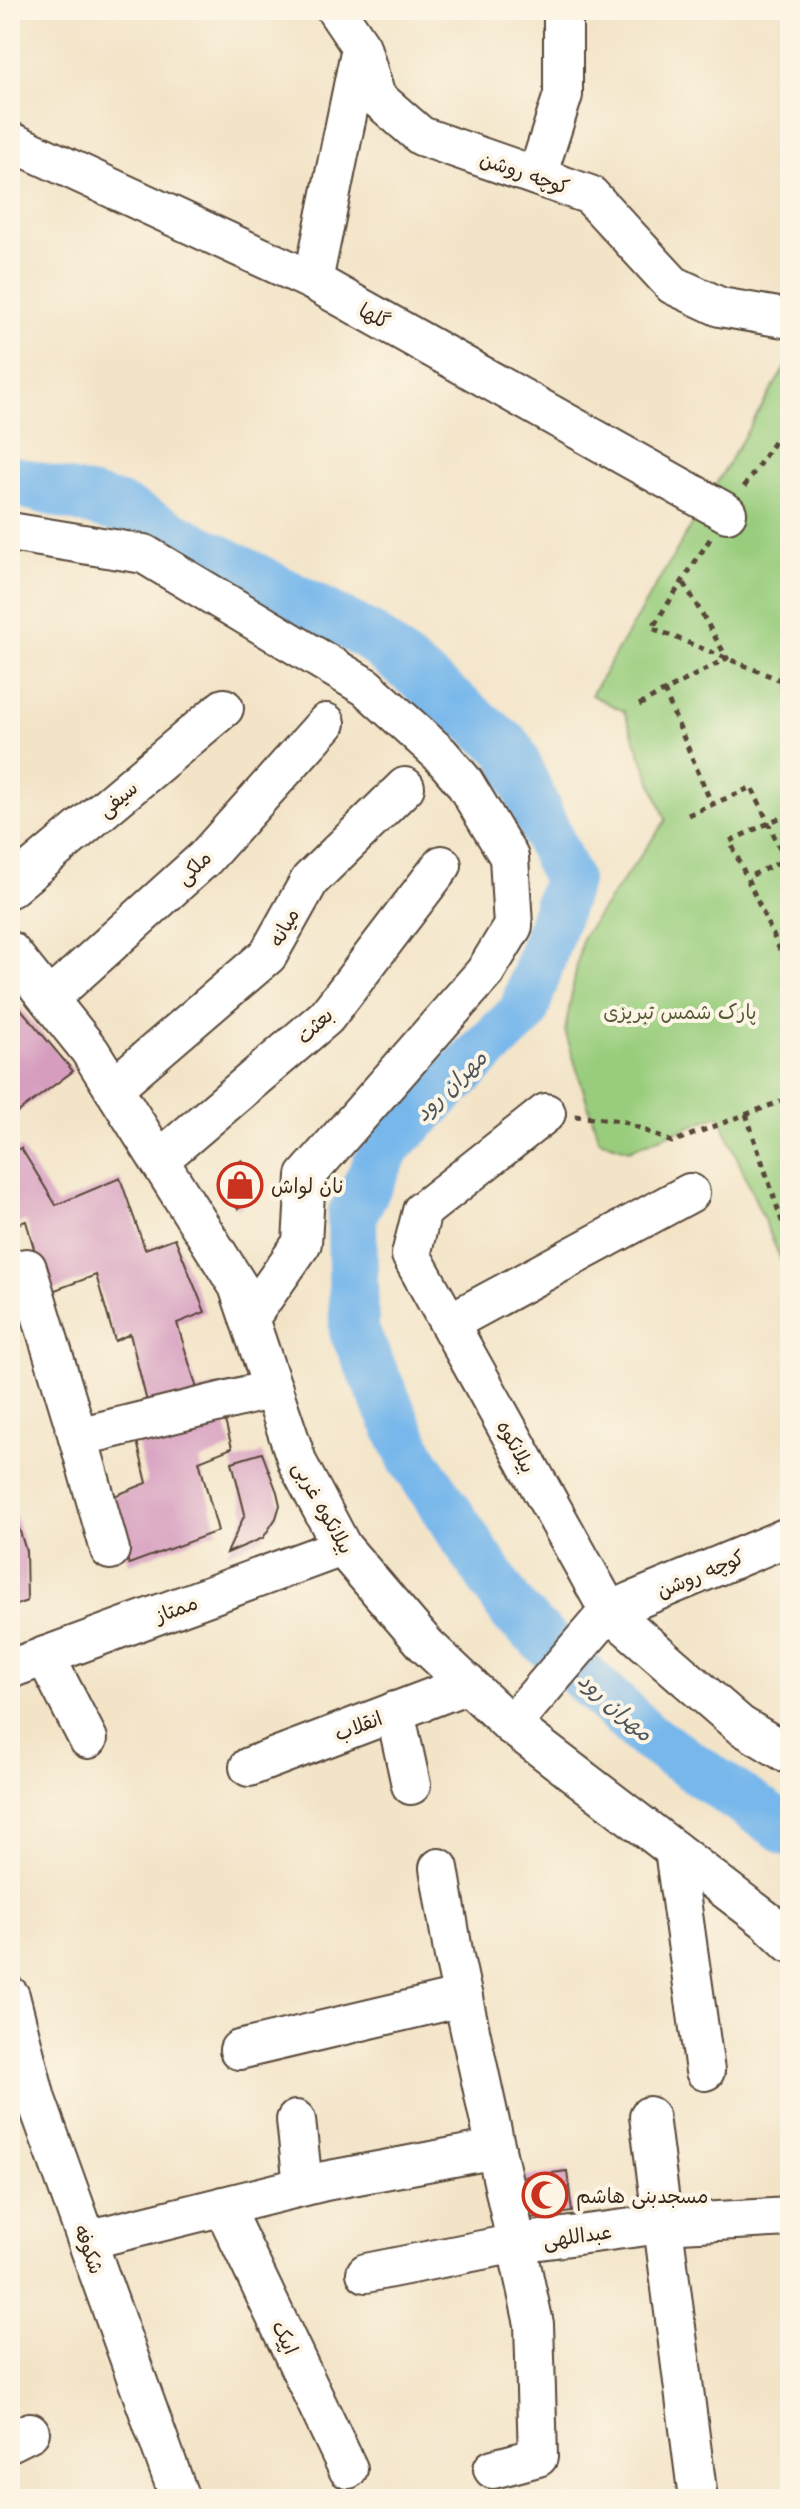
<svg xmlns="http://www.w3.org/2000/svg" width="800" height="2509" font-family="Mali,'Playpen Sans Arabic',sans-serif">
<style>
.green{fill:#99cd7d;stroke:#6a7c4e;stroke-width:2}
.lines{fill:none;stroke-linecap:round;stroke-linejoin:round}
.river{stroke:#77b7eb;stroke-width:50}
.building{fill:#d69dbf}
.minor-casing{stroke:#574638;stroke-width:42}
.path{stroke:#574638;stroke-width:5;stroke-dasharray:6 6;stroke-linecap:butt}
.minor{stroke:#fff;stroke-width:38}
.labels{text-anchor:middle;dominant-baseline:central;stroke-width:8;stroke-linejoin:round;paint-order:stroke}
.street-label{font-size:20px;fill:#3b2a1e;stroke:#fcf5e5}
.park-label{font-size:20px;fill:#575b3a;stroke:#fcf5e5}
.poi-label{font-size:20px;fill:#3b2a1e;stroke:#fcf5e5;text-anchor:start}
.water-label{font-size:22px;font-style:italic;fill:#4d545c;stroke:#fcf5e5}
</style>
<rect width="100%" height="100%" fill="#fcf5e5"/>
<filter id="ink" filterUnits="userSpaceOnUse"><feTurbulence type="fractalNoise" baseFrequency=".0125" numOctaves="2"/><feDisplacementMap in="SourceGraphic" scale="16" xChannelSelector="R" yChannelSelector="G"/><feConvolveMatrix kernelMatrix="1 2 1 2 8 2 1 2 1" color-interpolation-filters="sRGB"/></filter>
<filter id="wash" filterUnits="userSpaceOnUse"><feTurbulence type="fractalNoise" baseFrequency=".006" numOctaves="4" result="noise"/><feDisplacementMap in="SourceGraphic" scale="32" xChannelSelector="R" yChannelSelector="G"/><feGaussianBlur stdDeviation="1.8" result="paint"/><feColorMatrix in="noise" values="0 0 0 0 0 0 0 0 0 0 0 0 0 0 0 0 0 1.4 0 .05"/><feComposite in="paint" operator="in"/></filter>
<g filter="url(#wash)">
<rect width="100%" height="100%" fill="#f3e4c8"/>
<path class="green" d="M 790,359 L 790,1266 L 784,1267 L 719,1115 L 629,1150 L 599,1140 L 565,1031 L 582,938 L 666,820 L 624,711 L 591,695 Z"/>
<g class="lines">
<path class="river" d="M 10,480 L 119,508 L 369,636 L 509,748 L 567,880 L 523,1013 L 388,1144 L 352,1215 L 354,1331 L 412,1458 L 514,1612 L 647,1736 L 790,1832"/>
</g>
<g id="blocks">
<g class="building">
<path d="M 10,996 L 73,1071 L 17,1113 L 10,1105 Z"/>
<path d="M 21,1148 L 56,1205 L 120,1178 L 145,1249 L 175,1238 L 205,1312 L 177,1323 L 198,1392 L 216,1386 L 232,1448 L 199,1461 L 218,1531 L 129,1564 L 104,1500 L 147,1483 L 129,1408 L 147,1402 L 130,1334 L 115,1341 L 96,1275 L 47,1293 L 26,1221 L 10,1226 L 10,1152 Z"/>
<path d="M 242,1160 L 263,1188 L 238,1209 L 217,1182 Z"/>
<path d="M 262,1453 L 277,1492 L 280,1505 L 276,1518 L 263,1538 L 227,1553 L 245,1514 L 232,1462 Z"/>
<path d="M 10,1499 L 26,1551 L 27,1601 L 10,1607 Z"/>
<path d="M 567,2171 L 572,2212 L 524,2219 L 516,2178 Z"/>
</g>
</g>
</g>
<g filter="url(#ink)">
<use href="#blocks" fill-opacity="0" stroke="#574638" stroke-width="2"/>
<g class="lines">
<g class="minor-casing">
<g id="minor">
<path d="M 336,10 L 361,47 L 376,97 L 421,136 L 590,195 L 673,285 L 720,307 L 790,319"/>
<path d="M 10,141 L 313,281 L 727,513"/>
<path d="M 537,176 L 563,95 L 563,10"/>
<path d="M 313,281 L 360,52"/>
<path d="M 10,532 L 144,554 L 366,687 L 440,754 L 464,782 L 509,857 L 513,926 L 485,972 L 306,1176 L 302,1243 L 249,1319"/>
<path d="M 10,888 L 224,708"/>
<path d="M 10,951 L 90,1051 L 238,1286 L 298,1464 L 342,1547 L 426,1645 L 511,1725 L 767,1921 L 790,1943"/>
<path d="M 49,999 L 205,858 L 326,723"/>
<path d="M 113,1088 L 268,955 L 310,880 L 405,787"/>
<path d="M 546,1113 L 422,1211 L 411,1255 L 609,1611 L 740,1725 L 790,1755"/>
<path d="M 159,1160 L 326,1017 L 442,865"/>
<path d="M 10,1271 L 27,1268 L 78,1437"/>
<path d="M 449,1323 L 690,1193"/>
<path d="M 110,1550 L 78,1437 L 273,1389"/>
<path d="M 45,1656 L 88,1739"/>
<path d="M 10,1669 L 342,1547"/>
<path d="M 395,1711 L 411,1785"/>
<path d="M 511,1725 L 609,1611 L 790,1536"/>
<path d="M 249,1767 L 468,1684"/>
<path d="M 674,1850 L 705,2071"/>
<path d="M 439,1868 L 454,1957 L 534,2324 L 538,2457 L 493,2469"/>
<path d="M 10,1996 L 36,2099 L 180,2499"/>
<path d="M 239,2050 L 463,1997"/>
<path d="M 649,2116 L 698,2499"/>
<path d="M 296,2120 L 303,2186"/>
<path d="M 223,2206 L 348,2469"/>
<path d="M 87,2240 L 325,2181 L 496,2149"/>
<path d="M 366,2273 L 517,2243 L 662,2224 L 790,2217"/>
<path d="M 10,2442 L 30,2432"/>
</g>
</g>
<g class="path">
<path d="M 744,487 L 790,418"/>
<path d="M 710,539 L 652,628 L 790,684"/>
<path d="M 664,691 L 712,805"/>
<path d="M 639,705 L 727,658 L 683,581"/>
<path d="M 790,813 L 730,841 L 790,972"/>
<path d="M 688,815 L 752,787 L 785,860 L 748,877"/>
<path d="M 746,1114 L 790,1245"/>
<path d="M 575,1116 L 622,1121 L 672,1142 L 790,1098"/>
</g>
<use href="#minor" class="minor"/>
</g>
</g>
<defs>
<g id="shop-ring" transform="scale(2.3)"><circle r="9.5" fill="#fcf5e5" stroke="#c8321e" stroke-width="1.5"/><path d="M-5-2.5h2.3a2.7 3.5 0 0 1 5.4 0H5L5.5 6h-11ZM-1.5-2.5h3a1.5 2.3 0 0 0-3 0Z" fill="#c8321e"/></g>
<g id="mosque-ring" transform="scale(2.3)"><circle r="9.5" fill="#fcf5e5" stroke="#c8321e" stroke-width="1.5"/><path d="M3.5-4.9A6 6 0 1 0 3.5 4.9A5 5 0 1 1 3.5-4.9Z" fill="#c8321e"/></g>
</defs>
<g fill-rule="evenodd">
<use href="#shop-ring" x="240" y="1185"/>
<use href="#mosque-ring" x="545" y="2195"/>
</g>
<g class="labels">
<g class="street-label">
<text transform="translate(525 172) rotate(19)">کوچه روشن</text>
<text transform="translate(375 315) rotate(29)">گلها</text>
<text transform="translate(117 798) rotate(-40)">سیفی</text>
<text transform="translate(193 867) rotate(-44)">ملکی</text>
<text transform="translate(283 927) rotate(-61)">میانه</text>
<text transform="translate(314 1025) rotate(-44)">بعثت</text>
<text transform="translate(517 1446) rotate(61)">بیلانکوه</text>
<text transform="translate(324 1507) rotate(61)">بیلانکوه غربی</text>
<text transform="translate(700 1573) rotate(-23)">کوچه روشن</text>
<text transform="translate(176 1608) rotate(-20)">ممتاز</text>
<text transform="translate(358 1725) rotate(-21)">انقلاب</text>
<text transform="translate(577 2235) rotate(-8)">عبداللهی</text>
<text transform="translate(90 2249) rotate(70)">شکوفه</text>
<text transform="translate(286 2337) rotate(65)">اپیک</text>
</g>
<g class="park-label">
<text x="680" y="1011">پارک شمس تبریزی</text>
</g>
<g class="poi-label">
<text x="271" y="1185">نان لواش</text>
<text x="576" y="2195">مسجدبنی هاشم</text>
</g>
<g class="water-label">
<text transform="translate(450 1085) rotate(-44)">مهران رود</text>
<text transform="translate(616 1706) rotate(42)">مهران رود</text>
</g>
</g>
<rect width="800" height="2509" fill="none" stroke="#fcf5e5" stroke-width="40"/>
</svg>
